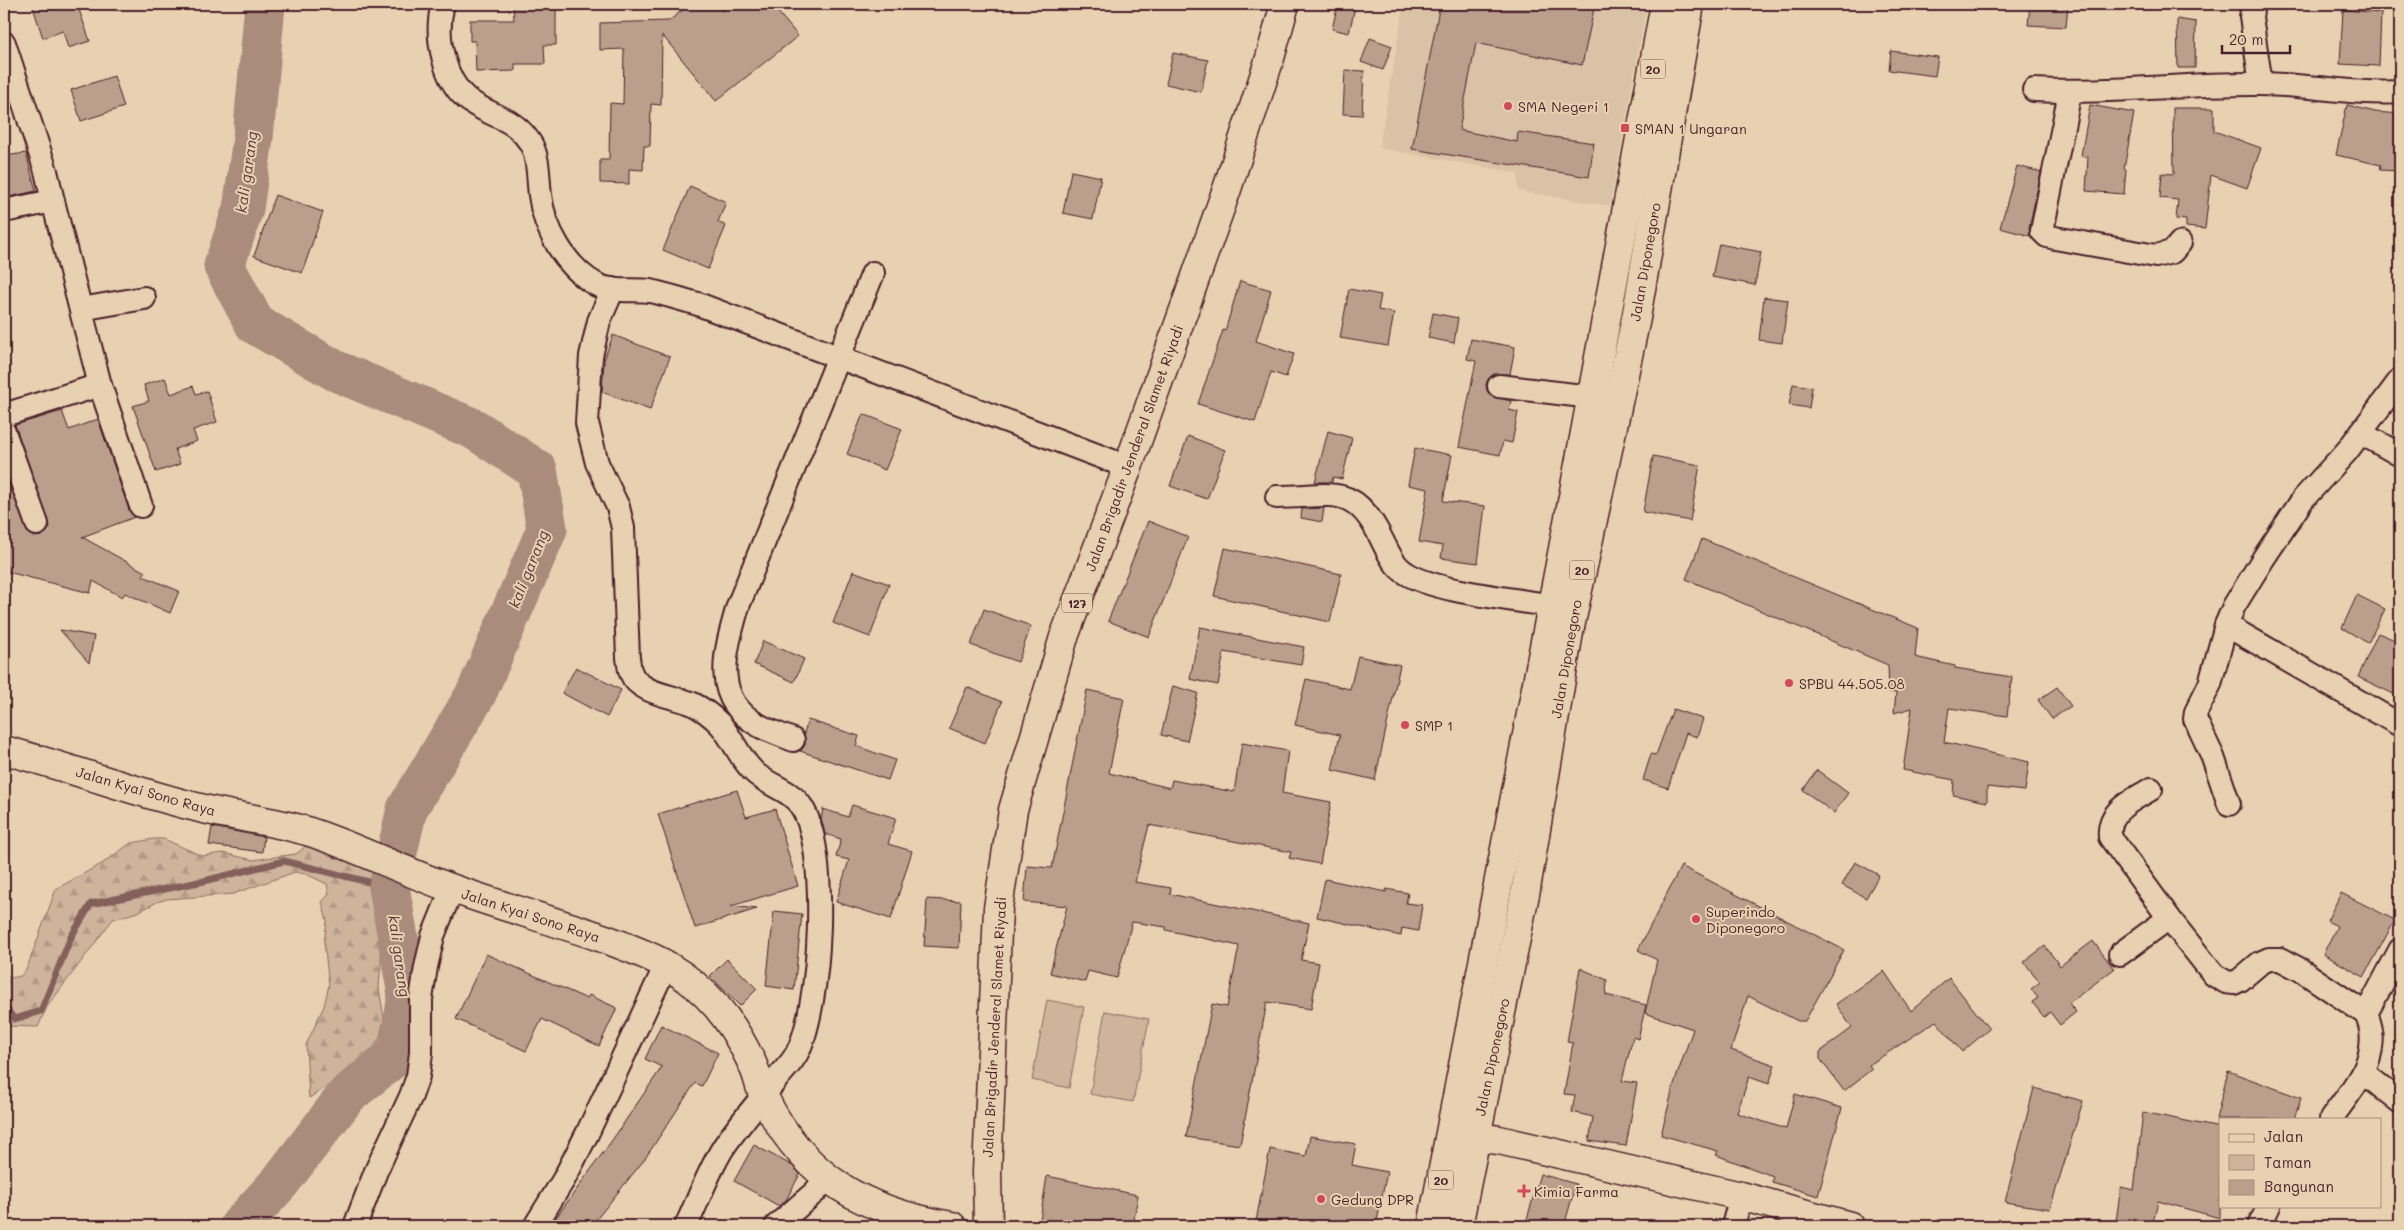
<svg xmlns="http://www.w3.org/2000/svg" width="2404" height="1230" font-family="Mali,sans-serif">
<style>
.built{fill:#dac2a6}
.forest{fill:url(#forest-firs);stroke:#8c6a63}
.park{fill:#cfb49b;stroke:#8c6a63}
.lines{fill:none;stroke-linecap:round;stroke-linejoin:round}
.stream{stroke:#84605c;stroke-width:7}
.river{stroke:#aa8b7c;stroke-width:41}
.building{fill:#bb9f8c;stroke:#4a1f2b}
.street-casing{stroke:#4a1f2b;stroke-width:26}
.secondary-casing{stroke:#4a1f2b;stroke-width:31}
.primary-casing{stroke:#4a1f2b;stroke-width:31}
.highway-casing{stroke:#4a1f2b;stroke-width:31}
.street{stroke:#e8d1b1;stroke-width:22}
.secondary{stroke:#e8d1b1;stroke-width:28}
.primary{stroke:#e8d1b1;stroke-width:28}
.highway{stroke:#e8d1b1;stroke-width:28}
.poi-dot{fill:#d1495b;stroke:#e8d1b1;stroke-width:2}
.labels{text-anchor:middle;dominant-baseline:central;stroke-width:4;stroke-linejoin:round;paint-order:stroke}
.shield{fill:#e8d1b1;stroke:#795453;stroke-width:1}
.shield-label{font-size:12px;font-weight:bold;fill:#4a1f2b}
.poi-label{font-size:14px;fill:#4a1f2b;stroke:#e8d1b1;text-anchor:start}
.street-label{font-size:14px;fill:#4a1f2b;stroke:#e8d1b1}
.water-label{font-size:15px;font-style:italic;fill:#5d353b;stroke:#e8d1b1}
</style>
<defs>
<pattern id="forest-firs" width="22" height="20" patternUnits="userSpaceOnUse" patternTransform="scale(1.25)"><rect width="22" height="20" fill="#cfb49b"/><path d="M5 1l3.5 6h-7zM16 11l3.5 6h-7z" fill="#b39a86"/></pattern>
</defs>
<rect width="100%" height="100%" fill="#e8d1b1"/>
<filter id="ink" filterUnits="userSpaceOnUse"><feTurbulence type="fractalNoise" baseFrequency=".02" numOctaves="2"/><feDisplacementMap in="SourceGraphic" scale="10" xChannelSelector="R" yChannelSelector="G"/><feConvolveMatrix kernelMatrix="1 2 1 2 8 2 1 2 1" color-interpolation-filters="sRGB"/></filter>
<g filter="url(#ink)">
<path class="built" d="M 1404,4 L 1647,4 L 1610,206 L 1518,191 L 1518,173 L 1379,148 Z"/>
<path class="forest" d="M 154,839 L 164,839 L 202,856 L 223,853 L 253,860 L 296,854 L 307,845 L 370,868 L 385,904 L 379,988 L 384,1019 L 378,1045 L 374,1054 L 346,1075 L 309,1098 L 306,1045 L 324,1006 L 329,985 L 324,942 L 327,921 L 322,902 L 329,894 L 327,884 L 306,874 L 295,872 L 233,894 L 167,899 L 157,902 L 138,912 L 113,919 L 47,1007 L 38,1027 L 4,1026 L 4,972 L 11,978 L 21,976 L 27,968 L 56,889 L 103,863 L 131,843 Z"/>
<g class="park">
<path d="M 1047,1000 L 1084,1007 L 1069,1088 L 1032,1080 Z"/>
<path d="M 1105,1011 L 1149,1019 L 1133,1102 L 1090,1094 Z"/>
</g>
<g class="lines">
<path class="stream" d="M 4,1006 L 14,1019 L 41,1011 L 71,937 L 91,904 L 204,881 L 284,861 L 389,887"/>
<path class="river" d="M 240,1226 L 280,1182 L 347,1095 L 399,1053 L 408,995 L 389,887 L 407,809 L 476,694 L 547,529 L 537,470 L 474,429 L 336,371 L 255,324 L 224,266 L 243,209 L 253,138 L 265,4"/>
</g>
<g class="building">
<path d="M 32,4 L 77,4 L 90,41 L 68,48 L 63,31 L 43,38 Z"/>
<path d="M 513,4 L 556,4 L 556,45 L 544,45 L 545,64 L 515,64 L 515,71 L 476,72 L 475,41 L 470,41 L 470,20 L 514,20 Z"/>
<path d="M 690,4 L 716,4 L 722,11 L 731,4 L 771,4 L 798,36 L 716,101 L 662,35 L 661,105 L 651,104 L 650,146 L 644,146 L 643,170 L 629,169 L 629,184 L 600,183 L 600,160 L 609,160 L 610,103 L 623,104 L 624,49 L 600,50 L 600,23 L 669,21 Z"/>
<path d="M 1338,4 L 1355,7 L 1349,33 L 1332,29 Z"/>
<path d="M 1440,4 L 1595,4 L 1582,65 L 1476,43 L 1459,130 L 1517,142 L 1518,132 L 1594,143 L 1589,177 L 1412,149 Z"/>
<path d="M 2030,4 L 2068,4 L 2066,27 L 2028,25 Z"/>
<path d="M 2343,10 L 2381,13 L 2379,66 L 2340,64 Z"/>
<path d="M 2177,19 L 2196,22 L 2195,68 L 2178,68 Z"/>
<path d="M 1370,38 L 1392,46 L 1383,70 L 1361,62 Z"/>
<path d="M 1891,51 L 1938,57 L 1935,76 L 1889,70 Z"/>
<path d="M 1173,53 L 1208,60 L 1201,92 L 1166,84 Z"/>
<path d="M 1345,70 L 1364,71 L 1362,115 L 1343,114 Z"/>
<path d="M 114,76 L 124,107 L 81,121 L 71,90 Z"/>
<path d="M 2090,105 L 2134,113 L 2124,169 L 2126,169 L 2124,194 L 2086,191 L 2088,157 L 2081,156 Z"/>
<path d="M 2347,105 L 2375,112 L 2400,114 L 2400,171 L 2380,170 L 2381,165 L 2336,155 Z"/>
<path d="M 2173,108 L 2214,108 L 2214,131 L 2261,148 L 2247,188 L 2211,175 L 2205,229 L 2186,227 L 2186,220 L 2176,219 L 2178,200 L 2160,198 L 2162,173 L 2174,174 Z"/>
<path d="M 26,153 L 36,191 L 4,198 L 4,156 Z"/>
<path d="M 2017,166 L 2041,172 L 2029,228 L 2030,236 L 2000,228 Z"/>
<path d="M 1071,171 L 1101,177 L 1093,219 L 1063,213 Z"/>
<path d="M 690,186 L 726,202 L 718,222 L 726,226 L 708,269 L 663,250 Z"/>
<path d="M 275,195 L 323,212 L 302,273 L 254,256 Z"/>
<path d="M 1719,244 L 1761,252 L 1755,285 L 1712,277 Z"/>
<path d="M 1240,281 L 1271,290 L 1256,341 L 1294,354 L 1286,377 L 1271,372 L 1255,422 L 1198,404 L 1223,330 L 1225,331 Z"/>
<path d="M 1349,289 L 1381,295 L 1378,310 L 1394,313 L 1388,346 L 1340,338 Z"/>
<path d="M 1764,297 L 1788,300 L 1782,343 L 1759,340 Z"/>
<path d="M 1433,313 L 1458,318 L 1454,343 L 1428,338 Z"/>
<path d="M 613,335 L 670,357 L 650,410 L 602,392 L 604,360 Z"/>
<path d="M 1471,339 L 1515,347 L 1510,374 L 1494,374 L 1489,378 L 1486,384 L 1487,391 L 1491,396 L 1511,401 L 1509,410 L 1518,412 L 1512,443 L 1503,441 L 1500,455 L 1459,447 L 1476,361 L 1467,359 Z"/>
<path d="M 165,378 L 171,394 L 193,386 L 196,394 L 207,391 L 217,422 L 193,430 L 197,441 L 175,449 L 180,464 L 156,472 L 133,406 L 149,401 L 144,385 Z"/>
<path d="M 1793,384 L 1812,387 L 1809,408 L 1789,405 Z"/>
<path d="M 62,411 L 69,430 L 98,419 L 129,510 L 135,517 L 82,537 L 145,572 L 143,576 L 179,591 L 170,613 L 125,593 L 122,597 L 93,581 L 90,593 L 4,571 L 4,470 L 28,534 L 34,537 L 41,536 L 47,532 L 50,526 L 15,425 Z"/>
<path d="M 863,414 L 902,429 L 885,470 L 847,454 Z"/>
<path d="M 1328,431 L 1352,438 L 1342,479 L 1333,477 L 1332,482 L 1315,482 Z"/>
<path d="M 1188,436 L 1225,450 L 1207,499 L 1170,486 Z"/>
<path d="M 1415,448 L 1452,455 L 1443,501 L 1485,506 L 1478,563 L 1441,558 L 1443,546 L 1419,542 L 1428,489 L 1408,485 Z"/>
<path d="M 1653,456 L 1700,465 L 1690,521 L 1643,512 Z"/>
<path d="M 1324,508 L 1322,522 L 1301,518 L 1302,509 Z"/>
<path d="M 1148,521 L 1188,537 L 1149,637 L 1108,621 Z"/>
<path d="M 1702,539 L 1918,628 L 1915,657 L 1955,666 L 1955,668 L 2012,677 L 2007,716 L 1949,708 L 1944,742 L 2029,762 L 2025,791 L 1987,787 L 1987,802 L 1953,795 L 1954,780 L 1903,770 L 1912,708 L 1894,713 L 1896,693 L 1889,692 L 1888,665 L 1686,579 Z"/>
<path d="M 1225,548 L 1341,574 L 1330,622 L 1214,596 Z"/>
<path d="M 853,571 L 889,584 L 870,637 L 833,623 Z"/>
<path d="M 2357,595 L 2385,609 L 2368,643 L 2342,628 Z"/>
<path d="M 984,609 L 1031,626 L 1018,662 L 971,645 Z"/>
<path d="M 1200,627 L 1304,647 L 1301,665 L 1224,652 L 1218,685 L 1190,679 Z"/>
<path d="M 60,630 L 94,636 L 89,663 Z"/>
<path d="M 2378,633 L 2400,642 L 2400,697 L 2358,677 Z"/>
<path d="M 763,641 L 804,659 L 794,682 L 754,664 Z"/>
<path d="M 1358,656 L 1400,665 L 1375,780 L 1332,770 L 1340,735 L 1295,725 L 1306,679 L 1350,689 Z"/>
<path d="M 576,667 L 621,690 L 607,717 L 562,693 Z"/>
<path d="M 1173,686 L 1198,693 L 1187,741 L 1161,735 Z"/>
<path d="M 967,687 L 1002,702 L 985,743 L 949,728 Z"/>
<path d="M 2057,687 L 2071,706 L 2052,719 L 2038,700 Z"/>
<path d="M 1087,690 L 1124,698 L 1109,773 L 1170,788 L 1172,780 L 1234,792 L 1242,743 L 1288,751 L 1282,793 L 1331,802 L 1320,864 L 1289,858 L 1291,852 L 1149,825 L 1135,882 L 1171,888 L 1170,894 L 1309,923 L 1301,960 L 1319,963 L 1311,1009 L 1267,1002 L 1240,1145 L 1186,1137 L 1212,1004 L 1227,1007 L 1239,946 L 1166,930 L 1166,927 L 1132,922 L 1117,978 L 1088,971 L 1085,982 L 1050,973 L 1067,906 L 1024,902 L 1027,866 L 1052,868 Z"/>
<path d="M 1673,709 L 1703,719 L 1697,737 L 1686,733 L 1668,788 L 1643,780 L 1651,754 L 1656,755 Z"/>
<path d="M 808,720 L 859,736 L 856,746 L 895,760 L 888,780 L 800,751 L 805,745 L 804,733 Z"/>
<path d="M 1817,770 L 1848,793 L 1834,813 L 1803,790 Z"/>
<path d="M 737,790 L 746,817 L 775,809 L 798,886 L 731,906 L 757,909 L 695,928 L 658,814 Z"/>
<path d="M 852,805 L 896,818 L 888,844 L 912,851 L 891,919 L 836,902 L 849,860 L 836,857 L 841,839 L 825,834 L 821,818 L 823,809 L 848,817 Z"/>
<path d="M 212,827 L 264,837 L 262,852 L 209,845 Z"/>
<path d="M 1855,862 L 1879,875 L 1866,898 L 1842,885 Z"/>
<path d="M 1681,866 L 1844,950 L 1805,1021 L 1798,1021 L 1748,996 L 1731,1050 L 1775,1065 L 1769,1084 L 1749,1077 L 1737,1113 L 1786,1129 L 1795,1094 L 1842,1108 L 1818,1196 L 1772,1182 L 1773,1176 L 1716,1155 L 1718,1151 L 1661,1135 L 1674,1084 L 1693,1029 L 1645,1013 L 1657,960 L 1638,950 Z"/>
<path d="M 1325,879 L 1386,892 L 1386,889 L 1408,893 L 1406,903 L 1422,905 L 1418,931 L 1402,928 L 1401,936 L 1317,917 Z"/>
<path d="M 2341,893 L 2395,920 L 2364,977 L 2323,954 L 2337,926 L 2327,921 Z"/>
<path d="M 927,899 L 961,901 L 959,948 L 924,946 Z"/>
<path d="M 774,911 L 802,914 L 794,990 L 766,986 Z"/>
<path d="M 2093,941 L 2114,969 L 2069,1003 L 2076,1012 L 2060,1025 L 2050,1012 L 2044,1017 L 2032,1002 L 2038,998 L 2031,989 L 2040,982 L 2024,962 L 2045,946 L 2060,966 Z"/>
<path d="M 486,954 L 587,999 L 589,995 L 617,1008 L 599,1046 L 542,1019 L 526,1051 L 456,1019 Z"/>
<path d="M 727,959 L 757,989 L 740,1006 L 710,976 Z"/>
<path d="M 1580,968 L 1607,980 L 1606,995 L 1646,1005 L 1638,1039 L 1633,1037 L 1622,1081 L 1637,1083 L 1626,1146 L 1589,1141 L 1593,1117 L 1572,1112 L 1575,1095 L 1564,1094 L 1573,1043 L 1567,1042 Z"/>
<path d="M 1884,971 L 1911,1011 L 1949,978 L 1989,1029 L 1962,1052 L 1936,1021 L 1869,1065 L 1872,1069 L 1844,1091 L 1820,1059 L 1820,1052 L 1852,1028 L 1836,1004 Z"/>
<path d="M 661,1025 L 718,1053 L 702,1086 L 695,1083 L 644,1160 L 591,1226 L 550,1226 L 613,1139 L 662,1067 L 645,1059 Z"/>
<path d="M 2228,1071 L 2301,1098 L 2294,1119 L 2216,1119 Z"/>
<path d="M 2034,1088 L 2083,1101 L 2050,1209 L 2005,1202 Z"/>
<path d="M 2143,1112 L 2220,1128 L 2220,1218 L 2158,1201 L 2152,1226 L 2116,1221 L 2121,1187 L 2134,1190 Z"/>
<path d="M 1310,1136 L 1356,1144 L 1352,1165 L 1387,1172 L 1376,1226 L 1255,1226 L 1270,1149 L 1306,1156 Z"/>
<path d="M 754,1145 L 793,1166 L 800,1174 L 786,1200 L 779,1206 L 734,1181 Z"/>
<path d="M 1540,1174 L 1576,1184 L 1564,1226 L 1525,1226 Z"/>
<path d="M 1047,1176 L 1138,1195 L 1133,1226 L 1039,1226 Z"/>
</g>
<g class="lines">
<g class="street-casing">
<g id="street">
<path d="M 443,4 C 438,22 439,42 444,60 C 461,123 509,103 532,146 C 539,160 538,180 540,195 C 544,229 566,268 597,285 C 613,293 633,289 650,291 C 666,294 682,300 698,304 L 1128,467"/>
<path d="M 2253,4 L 2251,17 L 2261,84"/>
<path d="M 4,43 L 46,171 L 53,201 L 4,211"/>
<path d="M 2034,90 C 2109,94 2184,83 2259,84 C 2307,84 2353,95 2400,92"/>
<path d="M 2070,92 L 2042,231 L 2047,236 L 2055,238 L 2156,256 L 2172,252 L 2180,243"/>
<path d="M 53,201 L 100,385"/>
<path d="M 613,289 L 599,321 L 591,356 L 587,423 L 597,463 L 618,507 L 623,528 L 628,658 C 629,663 629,669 631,673 C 639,694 675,696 693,704 C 703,709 713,717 720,724 C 733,739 739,757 753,771 C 766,785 790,789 801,806 C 830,848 821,1008 797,1053 C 792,1063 783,1071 776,1080 C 759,1101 741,1122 725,1145 C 711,1165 697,1203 686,1226"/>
<path d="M 81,309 L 144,298"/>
<path d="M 2400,380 L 2347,451 L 2303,499 L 2263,559 L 2234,606 L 2226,625 L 2400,725"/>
<path d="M 1499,386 L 1591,397"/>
<path d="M 4,415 L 100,385 L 141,506"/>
<path d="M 4,432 L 37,524"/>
<path d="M 2361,433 L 2400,455"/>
<path d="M 1277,497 C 1331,497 1354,481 1382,540 C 1388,552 1394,566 1406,573 C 1435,592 1515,599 1552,606"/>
<path d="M 2226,625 L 2210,684 L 2196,712 L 2195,719 L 2213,757 L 2229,804"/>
<path d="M 793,740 C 782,735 771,732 760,726 C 710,699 725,652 738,606 L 873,273"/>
<path d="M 2151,789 C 2132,801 2107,810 2110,837 L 2169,918 L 2214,975 L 2226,982 L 2234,983 L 2240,980 L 2260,963 L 2269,959 L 2280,959 L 2301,970 L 2366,1014"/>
<path d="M 2120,954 L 2169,918"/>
<path d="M 2364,1073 L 2400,1102"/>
<path d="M 2331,1119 C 2353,1087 2385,1055 2366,1014 L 2400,950"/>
<path d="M 355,1226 L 376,1171 L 411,1096 L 418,1076 L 421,1053 L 421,999 L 426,967 L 433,936 L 452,889"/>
<path d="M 535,1226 L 564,1179 L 587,1134 L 666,965"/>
<path d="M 776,1226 L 815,1192 L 827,1178"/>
<path d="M 1733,1226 L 1741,1196"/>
<path d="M 2259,1226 L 2269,1206"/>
</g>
</g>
<g class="secondary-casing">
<g id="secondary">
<path d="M 4,750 C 68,767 131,791 196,807 C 233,817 272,820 310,832 C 362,849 412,876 465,893 C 508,908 553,921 597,936 C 621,945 646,953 668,966 C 708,990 731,1019 751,1061 C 757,1072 759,1086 764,1097 C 804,1179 866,1212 952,1226"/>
<path d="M 1452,1134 L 1499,1140 L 1741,1196 L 1850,1226"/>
</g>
</g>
<g class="primary-casing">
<path id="primary" d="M 988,1226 L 987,1172 L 998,908 L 1013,810 L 1064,637 L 1128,467 L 1227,189 L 1270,58 L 1285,4"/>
</g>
<g class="highway-casing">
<g id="highway">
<path d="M 1432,1226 L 1572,502 L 1665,4"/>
<path d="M 1458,1226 L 1526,889 L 1569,632 L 1636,318 L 1690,4"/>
</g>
</g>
<use href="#street" class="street"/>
<use href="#secondary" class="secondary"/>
<use href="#primary" class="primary"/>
<use href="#highway" class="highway"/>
</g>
</g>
<g class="poi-dot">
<circle cx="1508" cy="106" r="5"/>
<rect x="1620" y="123" width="10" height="10" rx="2.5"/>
<circle cx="1789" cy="683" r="5"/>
<circle cx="1405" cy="725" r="5"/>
<circle cx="1696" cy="919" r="5"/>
<path d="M1521.5 1183.5h5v5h5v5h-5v5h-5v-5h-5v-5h5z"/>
<circle cx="1321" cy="1199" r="5"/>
</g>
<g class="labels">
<g class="shield">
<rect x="1640.5" y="59.5" width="25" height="19" rx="4"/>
<rect x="1569.5" y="560.5" width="25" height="19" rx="4"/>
<rect x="1062" y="593.5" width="30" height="19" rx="4"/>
<rect x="1428.5" y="1170.5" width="25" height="19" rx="4"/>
</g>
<g class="shield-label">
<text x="1653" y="69">20</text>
<text x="1582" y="570">20</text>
<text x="1077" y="603">127</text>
<text x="1441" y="1180">20</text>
</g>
<g class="poi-label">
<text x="1518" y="106">SMA Negeri 1</text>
<text x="1635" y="128">SMAN 1 Ungaran</text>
<text x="1799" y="683">SPBU 44.505.08</text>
<text x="1415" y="725">SMP 1</text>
<text x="1706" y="911">Superindo<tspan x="1706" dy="16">Diponegoro</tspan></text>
<text x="1534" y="1191">Kimia Farma</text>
<text x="1331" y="1199">Gedung DPR</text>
</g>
<g class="street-label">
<text transform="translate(1645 262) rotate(-80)">Jalan Diponegoro</text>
<text transform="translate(1134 448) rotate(-70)">Jalan Brigadir Jenderal Slamet Riyadi</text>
<text transform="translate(1566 659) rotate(-80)">Jalan Diponegoro</text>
<text transform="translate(146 791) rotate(16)">Jalan Kyai Sono Raya</text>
<text transform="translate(531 915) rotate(18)">Jalan Kyai Sono Raya</text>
<text transform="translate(994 1027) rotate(-87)">Jalan Brigadir Jenderal Slamet Riyadi</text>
<text transform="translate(1492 1057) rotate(-78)">Jalan Diponegoro</text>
</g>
<g class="water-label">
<text transform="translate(246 172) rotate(-82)">kali garang</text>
<text transform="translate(528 569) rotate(-68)">kali garang</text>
<text transform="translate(400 956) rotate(82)">kali garang</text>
</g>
</g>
<rect width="2404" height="1230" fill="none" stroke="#e8d1b1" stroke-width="20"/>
<rect x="10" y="10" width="2384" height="1210" fill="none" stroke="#4a1f2b" stroke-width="2" filter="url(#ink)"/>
<rect x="2219" y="1118" width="162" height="90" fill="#e8d1b1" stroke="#a98a7b"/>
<rect x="2229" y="1134" width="25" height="8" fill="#e8d1b1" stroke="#a98a7b"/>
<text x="2264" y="1142" font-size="15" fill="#4a1f2b">Jalan</text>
<rect x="2229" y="1155" width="25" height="15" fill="#cfb49b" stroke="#a98a7b"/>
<text x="2264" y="1168" font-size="15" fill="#4a1f2b">Taman</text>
<rect x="2229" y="1180" width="25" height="15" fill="#bb9f8c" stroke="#a98a7b"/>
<text x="2264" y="1192" font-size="15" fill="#4a1f2b">Bangunan</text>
<path d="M2222 45v8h68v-8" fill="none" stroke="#4a1f2b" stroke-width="2.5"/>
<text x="2229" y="45" font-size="15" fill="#4a1f2b" stroke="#e8d1b1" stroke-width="4" paint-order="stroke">20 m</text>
</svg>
